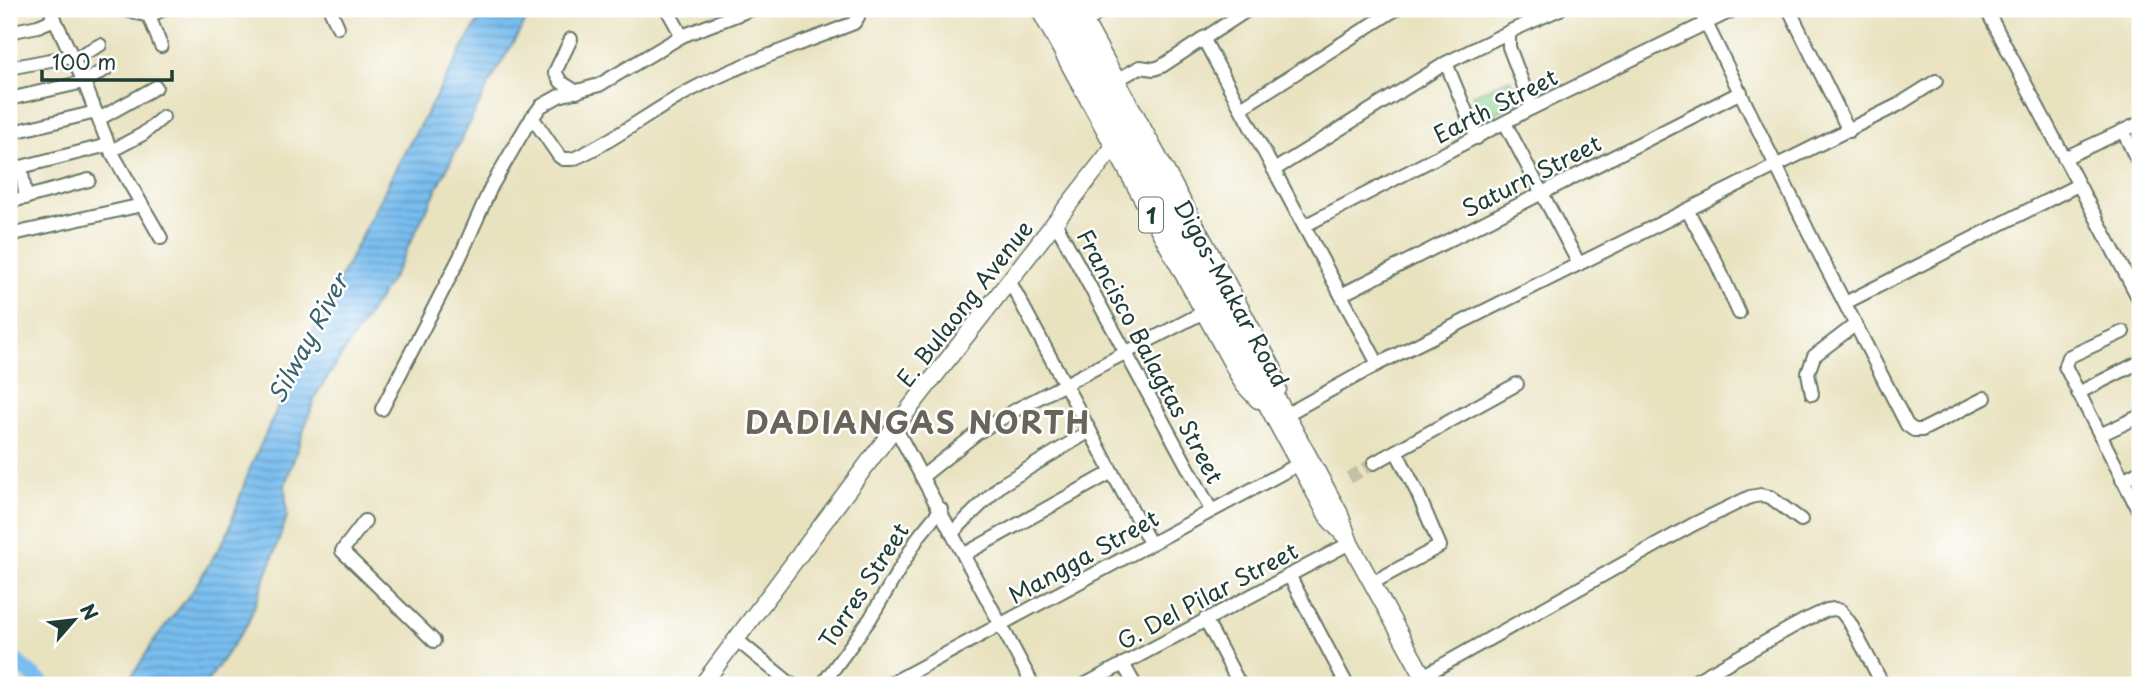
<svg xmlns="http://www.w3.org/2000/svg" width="2149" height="694" font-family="'Playpen Sans',sans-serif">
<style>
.pitch{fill:#87d390;stroke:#538862;stroke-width:2}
.water{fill:url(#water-rules);stroke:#4c7d92;stroke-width:2}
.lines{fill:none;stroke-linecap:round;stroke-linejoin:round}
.river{stroke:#78bdef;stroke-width:16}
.minor-tunnel{stroke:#c1c1a3;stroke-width:12;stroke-dasharray:12 6;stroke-linecap:butt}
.minor-casing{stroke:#667765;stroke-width:16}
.major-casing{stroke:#667765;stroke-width:19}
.minor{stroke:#fff;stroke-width:12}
.major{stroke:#fff;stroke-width:16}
.labels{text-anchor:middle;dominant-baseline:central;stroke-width:5;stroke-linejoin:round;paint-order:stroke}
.shield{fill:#fff;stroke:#627771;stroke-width:2}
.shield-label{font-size:21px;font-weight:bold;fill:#1f3d34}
.street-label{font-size:23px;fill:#1f3d34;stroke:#fff}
.water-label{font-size:24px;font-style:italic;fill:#3a636c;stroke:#fff}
.district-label{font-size:30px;font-weight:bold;letter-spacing:2px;fill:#69655b;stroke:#fff}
</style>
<defs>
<pattern id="water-rules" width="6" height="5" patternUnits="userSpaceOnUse" patternTransform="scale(1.75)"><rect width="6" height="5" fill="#78bdef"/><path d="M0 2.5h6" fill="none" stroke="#629bc2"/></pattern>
</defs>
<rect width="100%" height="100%" fill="#fff"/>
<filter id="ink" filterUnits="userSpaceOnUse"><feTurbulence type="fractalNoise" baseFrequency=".0143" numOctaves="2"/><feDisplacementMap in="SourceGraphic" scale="14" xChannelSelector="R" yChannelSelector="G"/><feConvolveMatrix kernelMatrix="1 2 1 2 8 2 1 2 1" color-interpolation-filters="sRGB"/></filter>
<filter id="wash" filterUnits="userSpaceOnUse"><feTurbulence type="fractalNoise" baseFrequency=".00686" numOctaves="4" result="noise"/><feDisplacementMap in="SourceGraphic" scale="28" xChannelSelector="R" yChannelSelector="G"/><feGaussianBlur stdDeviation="1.57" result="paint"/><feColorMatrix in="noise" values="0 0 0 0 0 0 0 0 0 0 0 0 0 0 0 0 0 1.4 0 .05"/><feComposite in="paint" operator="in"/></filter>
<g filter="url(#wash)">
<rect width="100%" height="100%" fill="#e9e2bf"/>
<path class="pitch" d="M 1510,79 L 1520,102 L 1483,118 L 1473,95 Z"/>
<path class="water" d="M 485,9 L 533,9 L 490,82 L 394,275 L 316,395 L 285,485 L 287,516 L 272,560 L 248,623 L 205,685 L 123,685 L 132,676 L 156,638 L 193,590 L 227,535 L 248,473 L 302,353 L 398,164 Z"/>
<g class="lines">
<path class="river" d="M 9,656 L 44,685"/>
</g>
</g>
<g filter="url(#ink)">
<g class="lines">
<path class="minor-tunnel" d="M 1349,478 L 1374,463"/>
<g class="minor-casing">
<g id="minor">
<path d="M 50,9 L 84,82 L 111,151 L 161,238"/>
<path d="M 123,9 L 149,16 L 161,46"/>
<path d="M 330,9 L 338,27"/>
<path d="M 667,9 L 682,36"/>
<path d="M 1699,9 L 1819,253 L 1907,425 L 1914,430 L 1922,430 L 1985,398"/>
<path d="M 1789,9 L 1849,131"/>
<path d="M 1986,9 L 2140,301"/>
<path d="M 149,16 L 164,9"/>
<path d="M 9,32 L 38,26 L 55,19"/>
<path d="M 1203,38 L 1378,364"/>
<path d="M 571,39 L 555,72 L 561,82 L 577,92"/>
<path d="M 73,59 L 100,45"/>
<path d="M 1446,63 L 1513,30"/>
<path d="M 9,68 L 71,56"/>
<path d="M 1117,80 L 1140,67 L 1154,69 L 1162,66 L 1249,9"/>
<path d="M 9,99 L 84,82 L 106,69"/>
<path d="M 1241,108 L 1396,9"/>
<path d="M 1532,108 L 1509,47 L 1509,35 L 1513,30 L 1560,9"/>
<path d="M 532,117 L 559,156 L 563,159 L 573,159 C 614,141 650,112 689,91 C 742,63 799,45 854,23 L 858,17 L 854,9"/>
<path d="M 99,119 L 156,87"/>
<path d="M 1505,123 L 1579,264"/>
<path d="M 2123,131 L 2140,166"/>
<path d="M 9,133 L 96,112"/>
<path d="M 111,151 L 143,134 L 163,117"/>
<path d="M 2064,158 L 2140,123"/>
<path d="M 21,168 L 26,198"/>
<path d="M 9,170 L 108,145"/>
<path d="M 1274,170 L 1446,63 L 1477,138"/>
<path d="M 9,202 L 89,180"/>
<path d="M 1687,210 L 1716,262 L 1739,313"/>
<path d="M 1055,222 L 1211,510"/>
<path d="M 1304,226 L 1532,108 L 1735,9"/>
<path d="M 9,235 L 142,205"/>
<path d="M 1010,282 L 1150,543"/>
<path d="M 1341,295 L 1741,92"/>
<path d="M 1845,303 L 2078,185"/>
<path d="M 2123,332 L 2068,357 L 2065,366 L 2140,513"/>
<path d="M 2078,393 L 2140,362"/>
<path d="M 1812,394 L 1808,373 L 1814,356 L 1856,324"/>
<path d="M 382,409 L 460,257 L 491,187 L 527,125 L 541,106 L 559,96 L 599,85 L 682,36 L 752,9"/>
<path d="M 1280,418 L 1378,364 L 1898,105 L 1936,81"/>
<path d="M 895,427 L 1033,685"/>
<path d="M 2100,435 L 2140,416"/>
<path d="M 1374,463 L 1517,384"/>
<path d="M 923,476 L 977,433 L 1019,408 L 1204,312"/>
<path d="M 2122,480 L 2140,471"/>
<path d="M 365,521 L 342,551 L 434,641"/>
<path d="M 953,532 L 1001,485 L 1090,431"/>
<path d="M 965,554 L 1112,472"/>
<path d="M 1289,575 L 1347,685"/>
<path d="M 1372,583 L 1440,546 L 1417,492 L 1396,451"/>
<path d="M 1205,619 L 1240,685"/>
<path d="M 737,640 L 792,685"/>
<path d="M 1123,664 L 1135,685"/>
<path d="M 1423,676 L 1694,524 L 1750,497 L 1761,495 L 1770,497 L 1801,520"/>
<path d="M 822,685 L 870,619 L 919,536 L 941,509"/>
<path d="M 888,685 L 1299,464"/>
<path d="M 1084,685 L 1350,543"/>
<path d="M 1688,685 L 1803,621 L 1827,610 L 1835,609 L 1841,611 L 1850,623 L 1883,685"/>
</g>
</g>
<g class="major-casing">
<g id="major">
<path d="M 1039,9 L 1243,384 L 1258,400"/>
<path d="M 1051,9 L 1329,519 L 1344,535"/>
<path d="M 1065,9 L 1339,512 L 1350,543 L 1428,685"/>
<path d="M 1078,9 L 1273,368 L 1278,389"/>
<path d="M 1078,25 L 1102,9"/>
<path d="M 702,685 L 895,427 L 1137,117"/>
</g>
</g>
<use href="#minor" class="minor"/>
<use href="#major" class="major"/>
</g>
</g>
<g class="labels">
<rect class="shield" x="1139" y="197.5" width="24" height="35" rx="5"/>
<g class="shield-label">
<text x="1151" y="215">1</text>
</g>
<g class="street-label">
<text transform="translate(1495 105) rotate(-27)">Earth Street</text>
<text transform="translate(1531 175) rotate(-27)">Saturn Street</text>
<text transform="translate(1232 293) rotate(61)">Digos-Makar Road</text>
<text transform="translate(964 303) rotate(-52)">E. Bulaong Avenue</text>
<text transform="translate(1151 356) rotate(62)">Francisco Balagtas Street</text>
<text transform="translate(1083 556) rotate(-29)">Mangga Street</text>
<text transform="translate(863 585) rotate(-57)">Torres Street</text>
<text transform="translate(1207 595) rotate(-28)">G. Del Pilar Street</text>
</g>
<g class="water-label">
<text transform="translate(307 338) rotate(-62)">Silway River</text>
</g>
<g class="district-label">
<text x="918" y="421">DADIANGAS NORTH</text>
</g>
</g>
<rect width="2149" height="694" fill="none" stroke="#fff" stroke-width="35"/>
<g transform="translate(74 620) rotate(62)" stroke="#ffffff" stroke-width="5" paint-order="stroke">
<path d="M0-5L12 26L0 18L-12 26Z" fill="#1f3d34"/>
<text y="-10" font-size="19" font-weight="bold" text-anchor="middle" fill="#1f3d34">N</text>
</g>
<path d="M42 70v10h130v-10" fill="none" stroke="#1f3d34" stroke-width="3.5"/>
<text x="52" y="70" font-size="21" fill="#1f3d34" stroke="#ffffff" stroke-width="5" paint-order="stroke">100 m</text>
</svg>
